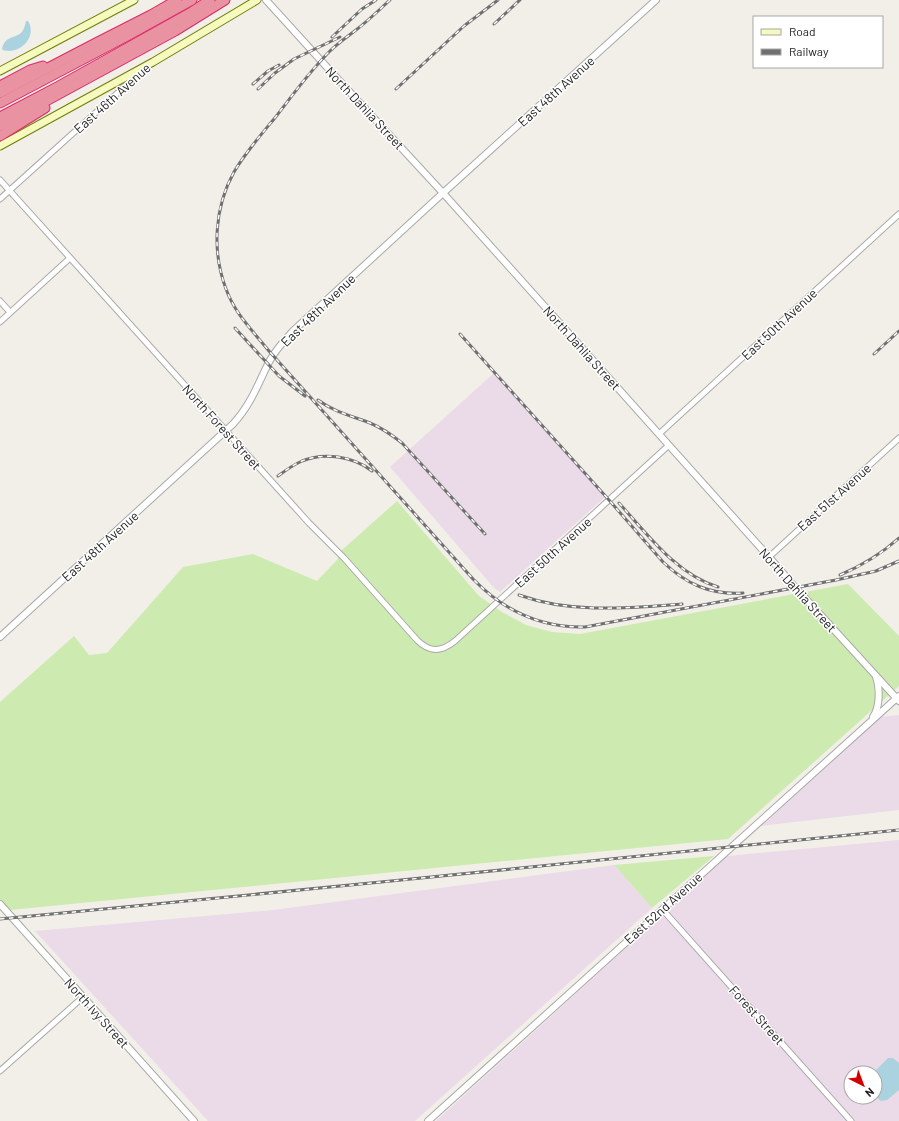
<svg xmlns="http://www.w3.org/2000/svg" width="899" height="1121" font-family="Barlow,sans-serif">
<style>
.industrial{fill:#ebdbe8;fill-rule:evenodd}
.grass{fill:#cdebb0}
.water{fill:#aad3df}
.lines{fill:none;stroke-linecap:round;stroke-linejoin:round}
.minor-casing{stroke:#a9a9a9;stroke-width:7}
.tertiary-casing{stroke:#a9a9a9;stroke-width:8}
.secondary-casing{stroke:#707d05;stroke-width:9}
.motorway-casing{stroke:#dc2a67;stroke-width:11}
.minor{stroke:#fff;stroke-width:5}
.tertiary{stroke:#fff;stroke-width:6}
.secondary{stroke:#f7fabf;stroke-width:7}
.motorway{stroke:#e892a2;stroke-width:9}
.rail-casing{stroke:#707070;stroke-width:3}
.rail{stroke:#fff;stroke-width:1.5;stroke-dasharray:4.5;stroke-linecap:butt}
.labels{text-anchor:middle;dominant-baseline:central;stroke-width:3;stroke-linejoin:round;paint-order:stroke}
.street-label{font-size:13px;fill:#222;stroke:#fff}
</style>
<rect width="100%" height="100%" fill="#f2efe9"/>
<g class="industrial">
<path d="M 495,372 L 606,496 L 500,592 L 494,588 L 390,467 Z"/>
<path d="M 899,715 L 899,810 L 760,826 L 880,717 Z"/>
<path d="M 899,840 L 899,1121 L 436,1121 L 727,856 ZM 851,1073 L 875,1073 L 875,1097 L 851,1097 Z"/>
<path d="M 614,865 L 652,908 L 415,1121 L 208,1121 L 35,931 L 273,910 Z"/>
</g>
<g class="grass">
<path d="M 397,501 L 479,596 L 502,612 L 526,625 L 552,632 L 580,634 L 848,584 L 899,636 L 899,686 L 728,839 L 0,911 L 0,702 L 74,636 L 89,655 L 107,653 L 183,567 L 253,554 L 317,581 L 337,560 L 342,550 Z"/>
<path d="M 714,856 L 652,908 L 614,865 Z"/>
</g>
<g class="water">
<path d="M 26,21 L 28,21 C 38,38 19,55 3,50 L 2,49 C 5,36 13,39 21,33 C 24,30 25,25 26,21 Z"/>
<path d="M 888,1058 L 893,1058 L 899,1063 L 899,1090 L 887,1100 L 881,1101 L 875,1096 L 875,1073 L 873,1073 Z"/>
</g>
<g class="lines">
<g class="minor-casing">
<g id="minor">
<path d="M 0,180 L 309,523 L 344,558 L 417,640 C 430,653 441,652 455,641 L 669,445"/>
<path d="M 0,199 L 122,89 L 139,72"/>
<path d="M 0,301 L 10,312"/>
<path d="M 0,322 L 70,258"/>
<path d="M 659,434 L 899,214"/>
<path d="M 769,557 L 899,438"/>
<path d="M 662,909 L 851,1121"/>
<path d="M 0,1071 L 83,997"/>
</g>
</g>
<g class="tertiary-casing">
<g id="tertiary">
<path d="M 266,0 L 335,76 L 443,193 L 769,557 L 795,587 L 899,701"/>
<path d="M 0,637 L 233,424 C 249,407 257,387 267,366 C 273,353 283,342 293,331 L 443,193 L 656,0"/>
<path d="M 873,717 C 880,707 880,689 876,677"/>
<path d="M 0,904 L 194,1121"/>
<path d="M 428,1121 L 899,696"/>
</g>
</g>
<g class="secondary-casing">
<g id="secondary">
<path d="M 0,71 L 134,0"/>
<path d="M 0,146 L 153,62 L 257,0"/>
</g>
</g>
<g class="motorway-casing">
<g id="motorway">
<path d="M 0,86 L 30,70 L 43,66"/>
<path d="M 0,93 L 96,43 L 151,15 L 177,0"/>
<path d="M 0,103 L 129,35 L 192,0"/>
<path d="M 0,117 L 59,86 L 190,13 L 210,0"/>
<path d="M 0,126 L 175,31 L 225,0"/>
<path d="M 0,136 L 45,108"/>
</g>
</g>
<use href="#minor" class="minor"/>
<use href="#tertiary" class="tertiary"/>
<use href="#secondary" class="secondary"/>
<use href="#motorway" class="motorway"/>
<g class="rail-casing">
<g id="rail">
<path d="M 390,0 C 379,10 368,21 356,30 C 347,37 338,43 330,51 C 309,72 292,96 274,119 C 260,136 245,153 234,172 C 214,208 212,252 226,289 C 235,314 253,331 269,351 L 473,579 C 504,611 541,628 585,627 L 836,580 L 876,571 L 899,561"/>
<path d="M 494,24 L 520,0"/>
<path d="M 332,37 L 362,9 L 376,0"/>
<path d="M 253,84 L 268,71 L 279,65"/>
<path d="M 258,89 L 275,73 L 294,59 L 340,37"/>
<path d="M 396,89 L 464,26 L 498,0"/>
<path d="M 235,328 L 279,376 L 305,396"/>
<path d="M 460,334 L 609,500 L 663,562 C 686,584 710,595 743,593"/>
<path d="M 874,354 L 899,331"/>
<path d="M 318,400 C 334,412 352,416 370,423 C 382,428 392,435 402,443 L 485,534"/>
<path d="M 278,476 C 286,470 293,465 302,461 C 324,452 353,456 372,471"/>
<path d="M 619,503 C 647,534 677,575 718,587"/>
<path d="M 840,575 C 863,565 880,555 899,538"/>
<path d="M 519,595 C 572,614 627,608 682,604"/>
<path d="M 0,919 C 300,891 599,860 899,830"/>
</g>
</g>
<use href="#rail" class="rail"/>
</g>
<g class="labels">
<g class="street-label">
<text transform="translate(556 91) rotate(-42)">East 48th Avenue</text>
<text transform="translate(112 98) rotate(-42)">East 46th Avenue</text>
<text transform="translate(365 108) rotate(47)">North Dahlia Street</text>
<text transform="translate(318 310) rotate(-44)">East 48th Avenue</text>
<text transform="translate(779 324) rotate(-43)">East 50th Avenue</text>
<text transform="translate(582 348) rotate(48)">North Dahlia Street</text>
<text transform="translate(222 427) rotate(48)">North Forest Street</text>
<text transform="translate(834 497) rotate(-42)">East 51st Avenue</text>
<text transform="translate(100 546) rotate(-42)">East 48th Avenue</text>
<text transform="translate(553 552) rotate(-42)">East 50th Avenue</text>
<text transform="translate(798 590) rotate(48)">North Dahlia Street</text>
<text transform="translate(663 908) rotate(-42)">East 52nd Avenue</text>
<text transform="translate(97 1013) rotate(48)">North Ivy Street</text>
<text transform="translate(757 1015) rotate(48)">Forest Street</text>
</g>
</g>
<rect x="753" y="16" width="130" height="52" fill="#ffffff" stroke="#a7a7a7"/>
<rect x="761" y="29" width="20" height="6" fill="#f7fabf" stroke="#a7a7a7"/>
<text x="789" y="36" font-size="12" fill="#222222">Road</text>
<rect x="761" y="49" width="20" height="6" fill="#707070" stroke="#a7a7a7"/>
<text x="789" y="56" font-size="12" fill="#222222">Railway</text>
<g transform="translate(863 1085) rotate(138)"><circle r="19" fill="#ffffff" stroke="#a7a7a7"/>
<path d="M0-3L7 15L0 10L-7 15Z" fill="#d40000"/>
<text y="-6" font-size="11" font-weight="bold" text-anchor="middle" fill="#222222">N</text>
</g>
</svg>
